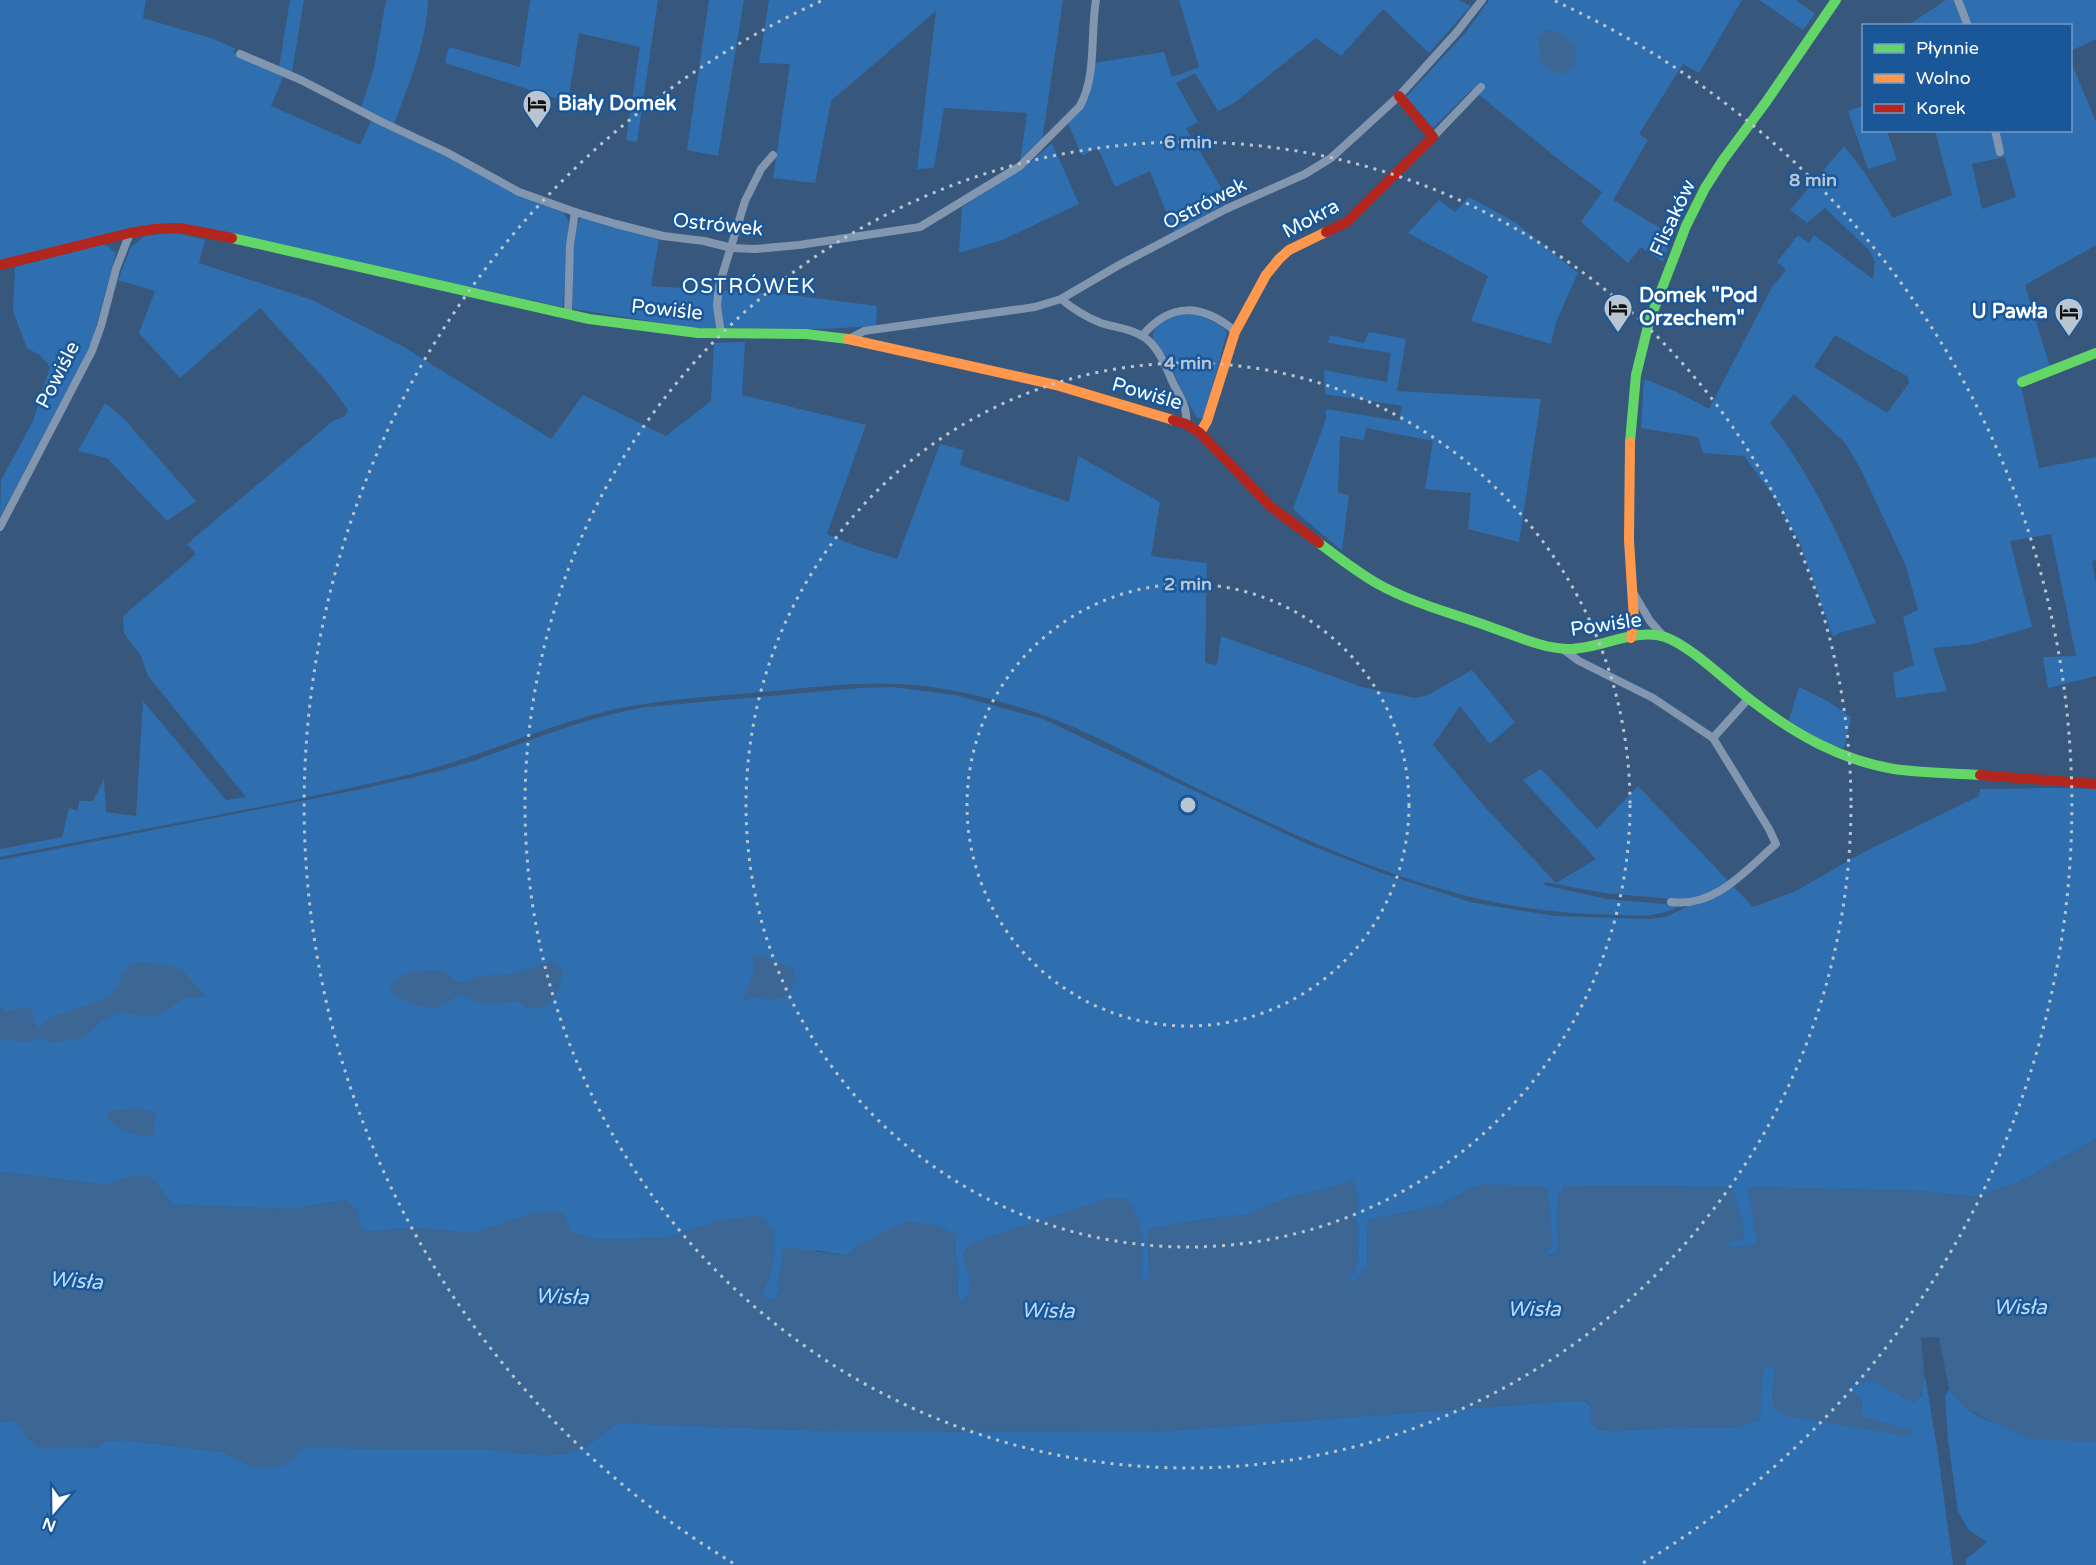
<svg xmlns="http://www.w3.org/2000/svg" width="2096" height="1565" font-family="'Varela Round',sans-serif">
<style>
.green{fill:#2f6eaf;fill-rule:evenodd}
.water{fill:#3c6795}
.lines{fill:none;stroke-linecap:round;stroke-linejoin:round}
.street{stroke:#8297af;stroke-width:8}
.fast{stroke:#63d668;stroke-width:10}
.slow{stroke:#ff974d;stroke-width:10}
.jam{stroke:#b3261e;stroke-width:10}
.ring{fill:none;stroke:#b9c5d1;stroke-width:3;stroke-dasharray:3 6}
.labels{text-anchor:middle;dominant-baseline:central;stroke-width:5;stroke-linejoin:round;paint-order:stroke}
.poi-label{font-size:20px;font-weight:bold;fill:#fff;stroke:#1a5799;text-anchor:start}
.street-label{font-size:20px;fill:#fff;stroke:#1a5799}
.neighbourhood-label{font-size:21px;letter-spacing:1.5px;fill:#fff;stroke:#1a5799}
.water-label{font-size:21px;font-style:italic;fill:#bcdaf7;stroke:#1a5799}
.centre{fill:#b9c5d1;stroke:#1a5799;stroke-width:3}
.ring-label{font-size:18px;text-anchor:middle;font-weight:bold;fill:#b9c5d1;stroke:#1a5799;stroke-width:5;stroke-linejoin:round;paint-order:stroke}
</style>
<rect width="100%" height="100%" fill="#37587c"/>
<g class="green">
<path d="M 0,0 L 146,0 L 143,18 L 214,39 L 236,49 L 233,52 L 283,77 L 271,106 L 360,145 L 371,121 L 563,211 L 569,222 L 563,307 L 172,223 L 156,225 L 0,261 Z"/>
<path d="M 290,0 L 304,0 L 292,72 L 279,67 Z"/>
<path d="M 386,0 L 428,0 C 427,43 408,85 394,124 L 361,108 L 374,68 Z"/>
<path d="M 530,0 L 658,0 L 637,142 L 626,140 L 640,47 L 579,33 L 568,102 L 445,63 L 449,47 L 520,67 Z"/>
<path d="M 709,0 L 744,0 L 718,156 L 687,150 Z"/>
<path d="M 769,0 L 1063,0 L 1042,141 L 1020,162 L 1027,113 L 944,108 L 934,168 L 917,169 L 936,11 L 831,101 L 815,183 L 773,178 L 790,64 L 759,63 Z"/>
<path d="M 1179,0 L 1459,0 L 1471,6 L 1429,53 L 1383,9 L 1341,56 L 1316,38 L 1234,103 L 1218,111 L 1195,73 L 1176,83 L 1198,122 L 1186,128 L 1229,201 L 1174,232 L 1150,171 L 1115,187 L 1098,148 L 1082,156 L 1068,123 C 1092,100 1091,95 1094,63 L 1164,52 L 1172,77 L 1199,67 Z"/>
<path d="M 1489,0 L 1742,0 L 1699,73 L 1683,64 L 1639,134 L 1648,140 L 1613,200 L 1672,235 L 1663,262 L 1641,247 L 1628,263 L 1581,222 L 1602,192 L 1563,163 L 1472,89 L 1433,128 L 1406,97 L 1466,32 Z"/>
<path d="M 1759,0 L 1796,0 L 1815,14 L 1803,30 Z"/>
<path d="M 1946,0 L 2096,0 L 2096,39 L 2071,51 L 2070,26 L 1907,26 Z"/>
<path d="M 2071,62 L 2096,122 L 2096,245 L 2025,285 L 2050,367 L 2021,386 L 2039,468 L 2096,457 L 2096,560 L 2092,561 L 2096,584 L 2096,676 L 2048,688 L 2043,657 L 2076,656 L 2051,534 L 2010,541 L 2032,627 L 1974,644 L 1933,648 L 1947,691 L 1896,698 L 1893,673 L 1914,665 L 1903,617 L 1918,610 L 1906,566 L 1860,468 L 1845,443 L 1794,394 L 1770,423 C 1817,482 1847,553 1876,623 L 1839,633 L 1833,637 L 1799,541 L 1772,494 L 1744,456 L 1703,453 L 1698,437 L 1641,428 L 1644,379 L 1677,392 L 1709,409 L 1772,287 L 1786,270 L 1777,262 L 1798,235 L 1809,243 L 1814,235 L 1873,279 L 1875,262 L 1869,250 L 1825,208 L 1807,223 L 1790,210 L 1844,146 L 1864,172 L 1893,218 L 1952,195 L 1935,131 L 2070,130 ZM 2005,157 L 2016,197 L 1982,209 L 1972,164 ZM 1835,335 L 1908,377 L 1909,383 L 1887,413 L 1814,367 Z"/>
<path d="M 1863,106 L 1864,130 L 1887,131 L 1897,160 L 1868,169 L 1848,111 Z"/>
<path d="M 1052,143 L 1079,204 L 1002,240 L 959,253 L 962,207 L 1028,164 Z"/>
<path d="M 1469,197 L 1515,222 L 1578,273 L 1556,322 L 1551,344 L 1471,321 L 1488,276 L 1408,233 L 1439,200 L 1455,212 Z"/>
<path d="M 581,217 L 659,239 L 651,286 L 792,295 L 877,306 L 876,326 L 823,329 L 694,328 L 573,309 C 573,291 571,228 581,217 Z"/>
<path d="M 173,232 L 205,240 L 199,263 L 312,300 L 404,347 L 551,439 L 583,395 L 666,436 L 711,401 L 714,343 L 745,342 L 742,395 L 866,425 L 827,534 L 856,546 L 897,559 L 940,444 L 964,450 L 960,465 L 1069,502 L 1078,456 L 1160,502 L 1151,556 L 1207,563 L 1205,663 L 1217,665 L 1221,636 L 1362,687 L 1415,698 L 1428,695 L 1472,670 L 1515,722 L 1490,744 L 1460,706 L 1433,745 L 1483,805 L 1556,883 L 1596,859 L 1523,780 L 1541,769 L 1597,829 L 1638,786 L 1753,907 L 1794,892 L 1864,852 L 1979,796 L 1980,789 C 2018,789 2058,787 2096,789 L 2096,1139 L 2018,1183 L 1975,1197 L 1921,1191 L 1748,1187 L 1758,1242 L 1752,1245 L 1730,1248 L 1728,1242 L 1744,1239 L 1743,1226 L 1732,1187 L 1564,1186 L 1557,1199 L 1558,1251 L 1549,1256 L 1547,1251 L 1482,1184 L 1436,1206 L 1368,1220 L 1367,1268 L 1351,1284 L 1349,1279 L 1355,1270 L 1358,1259 L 1356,1219 L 1358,1195 L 1352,1180 L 1338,1186 L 1285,1199 L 1246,1215 L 1211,1218 L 1163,1227 L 1153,1227 L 1148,1233 L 1149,1279 L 1140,1280 L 1143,1243 L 1023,1226 L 977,1241 L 967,1247 L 963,1254 C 967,1268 977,1291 962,1301 L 958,1297 L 955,1234 L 857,1246 L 848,1256 L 816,1250 L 780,1272 L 779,1290 L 775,1298 L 770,1300 L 765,1297 L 763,1290 L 772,1271 L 721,1220 L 665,1238 L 597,1240 L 571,1232 L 533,1213 L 473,1233 L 414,1228 L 366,1232 L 361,1227 L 356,1209 L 344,1200 L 294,1209 L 173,1205 L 150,1176 L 131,1176 L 107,1185 L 0,1172 L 0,860 L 357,790 C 395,781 433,774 470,762 C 530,741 582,718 646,707 L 859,688 L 892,687 L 955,695 L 1043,719 L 1307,844 L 1382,873 L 1470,902 L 1555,916 L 1650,919 L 1665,917 L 1687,907 L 1682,900 L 1604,893 L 1545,882 L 1544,885 L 1607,899 L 1676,905 L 1677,907 C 1655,920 1624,915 1600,914 C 1453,912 1316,846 1186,783 C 1132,756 1077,724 1019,707 C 988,698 957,690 925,686 C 868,679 808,688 751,693 C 704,697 657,700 612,710 C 543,726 480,757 412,774 C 276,806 137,830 0,857 L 0,849 L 62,837 L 69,808 L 78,811 L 79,801 L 93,801 L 104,779 L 106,812 L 136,816 L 143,701 L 226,800 L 246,797 L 148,676 L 141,656 L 124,633 L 123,616 L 196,554 L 187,544 L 333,421 L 345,416 L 348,410 L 329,384 L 260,308 L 180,378 L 139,333 L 155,291 L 118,280 L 131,247 L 145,236 Z"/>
<path d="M 105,244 L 116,253 L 91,345 L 0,517 L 1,480 L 33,421 L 50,367 L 41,356 L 27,348 L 13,311 L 15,267 Z"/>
<path d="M 1196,314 L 1218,324 L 1227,332 L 1204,418 L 1197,418 L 1181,390 L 1168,358 L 1153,339 L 1153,333 L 1158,324 L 1178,315 Z"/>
<path d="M 1369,332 L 1406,339 L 1397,391 L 1541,399 L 1519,542 L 1468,529 L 1471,493 L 1425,489 L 1433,441 L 1366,428 L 1364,440 L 1340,436 L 1338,493 L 1349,495 L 1342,551 L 1293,509 L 1326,419 L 1326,409 L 1399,421 L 1402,406 L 1325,394 L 1324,370 L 1387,382 L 1391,353 L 1328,343 L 1330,335 L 1364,343 Z"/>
<path d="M 105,403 L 124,419 L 196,501 L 167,521 L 107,458 L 78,451 Z"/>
<path d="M 1799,687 L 1829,702 L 1851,717 L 1844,749 L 1819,740 L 1789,720 Z"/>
<path d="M 1766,1367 L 1772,1367 L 1775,1370 L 1772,1400 L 1881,1422 L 1860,1416 L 1862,1404 L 1850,1389 L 1851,1385 C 1879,1373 1889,1394 1914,1402 L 1922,1395 L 1922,1384 L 1925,1376 L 1938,1454 L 1953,1565 L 0,1565 L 0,1421 L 13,1422 L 62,1448 L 75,1446 L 95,1448 L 106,1441 L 126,1440 L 223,1452 L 253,1467 L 296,1458 L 304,1446 L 325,1448 L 489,1449 L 515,1453 L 547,1455 L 568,1453 L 587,1446 L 618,1423 L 830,1431 L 1150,1432 L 1579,1400 L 1587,1402 L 1592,1409 L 1590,1418 L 1593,1424 L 1599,1429 L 1610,1431 L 1675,1427 L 1737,1428 L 1760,1419 C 1761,1404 1757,1379 1766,1367 Z"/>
<path d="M 1949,1389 C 1954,1394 1959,1402 1965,1407 C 1991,1431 2060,1435 2096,1441 L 2096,1565 L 1966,1565 L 1965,1560 L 1987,1542 L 1969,1530 L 1958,1512 L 1948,1440 L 1945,1396 Z"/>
</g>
<g class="water">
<path d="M 1546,29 L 1558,32 L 1574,44 C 1582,73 1561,84 1540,61 L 1539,39 Z"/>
<path d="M 761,955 L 794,969 L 796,979 L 788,995 L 772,1000 L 756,997 L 742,1001 L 755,970 L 752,956 Z"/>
<path d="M 551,961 L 563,971 C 561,984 556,1002 541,1008 C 537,1009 530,1008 526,1008 L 518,1001 C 495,1005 479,1006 459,993 C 454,998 446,1006 439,1007 C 421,1009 400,1003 390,988 C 400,969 424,971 443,970 L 459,983 L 484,975 L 505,975 L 523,971 Z"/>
<path d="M 140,962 L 169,965 L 182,970 L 207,997 L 184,998 L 159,1015 L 142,1016 L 122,1012 L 116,1014 L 99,1023 L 83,1038 L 49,1043 L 41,1038 L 26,1042 L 0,1039 L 0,1005 L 6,1011 L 28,1007 L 33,1012 L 33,1020 L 39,1028 L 51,1017 L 91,1004 L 112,995 L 129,965 Z"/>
<path d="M 140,1108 L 156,1113 L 153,1136 C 136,1137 122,1131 109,1121 L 107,1111 Z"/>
<path d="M 2096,1139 L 2096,1442 L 2031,1439 L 1986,1419 L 1965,1408 L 1949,1389 L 1939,1337 L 1921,1338 C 1922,1355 1930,1395 1914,1402 C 1889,1394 1879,1373 1851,1385 L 1850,1388 L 1861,1399 L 1861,1416 L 1911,1430 L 1911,1434 L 1908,1436 L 1786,1416 L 1774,1408 L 1772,1400 L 1775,1370 L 1771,1367 L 1766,1367 L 1763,1372 L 1760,1419 L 1737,1428 L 1675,1427 L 1610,1431 L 1599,1429 L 1593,1424 L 1590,1418 L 1592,1409 L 1588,1402 L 1579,1400 L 1150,1432 L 830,1431 L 618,1423 L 587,1446 L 568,1453 L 547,1455 L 515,1453 L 489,1449 L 325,1448 L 304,1446 L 296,1458 L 283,1466 L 264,1469 L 253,1467 L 223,1452 L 127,1440 L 106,1441 L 96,1448 L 75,1446 L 48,1449 L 36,1447 L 25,1437 L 22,1428 L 13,1422 L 0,1421 L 0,1172 L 107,1185 L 131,1176 L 150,1176 L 173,1205 L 294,1209 L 344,1200 L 356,1209 L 361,1227 L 366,1232 L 414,1228 L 473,1233 L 533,1213 L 562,1211 L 571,1232 L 597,1240 L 665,1238 L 721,1220 L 762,1215 L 773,1232 L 774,1246 L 772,1271 L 763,1290 L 765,1297 L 770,1300 L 775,1298 L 779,1290 L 782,1252 L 787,1247 L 848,1256 L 857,1246 L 905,1221 L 937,1225 L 955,1234 L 958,1297 L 962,1301 C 977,1291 967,1268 963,1254 L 967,1247 L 977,1241 L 1109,1198 L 1128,1199 L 1139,1219 L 1143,1243 L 1141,1280 L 1149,1279 L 1148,1232 L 1153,1227 L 1163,1227 L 1211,1218 L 1246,1215 L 1285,1199 L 1338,1186 L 1352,1179 L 1358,1195 L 1356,1219 L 1358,1260 L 1355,1270 L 1349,1279 L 1351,1283 L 1367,1268 L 1368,1220 L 1436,1206 L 1482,1184 L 1547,1187 L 1553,1246 L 1547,1251 L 1550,1256 L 1558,1251 L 1557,1199 L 1564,1186 L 1732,1187 L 1743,1226 L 1744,1239 L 1729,1242 L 1730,1248 L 1752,1245 L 1757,1242 L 1747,1187 L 1921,1191 L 1975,1197 L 2018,1183 Z"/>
</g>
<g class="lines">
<g class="street">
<path d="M 1958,0 L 1968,26"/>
<path d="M 240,54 L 301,80 L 382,122 L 448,153 L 519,192 L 575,212 L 616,224 L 663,236 L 704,241 L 732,248 L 755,249 L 799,245 L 920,227 L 1020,166 L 1080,106 C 1097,75 1090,35 1096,0"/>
<path d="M 1995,130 L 2000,152"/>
<path d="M 1433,137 L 1481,87"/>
<path d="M 1061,299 C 1073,309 1086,317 1101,323 C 1116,328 1136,329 1149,341 C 1161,352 1167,370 1174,385 C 1181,398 1188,409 1186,424"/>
<path d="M 568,314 L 570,245 L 575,212"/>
<path d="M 721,333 L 717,306 L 719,286 L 745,201 L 761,169 L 773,155"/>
<path d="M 1142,336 C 1171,301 1203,304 1236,332"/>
<path d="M 849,339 L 864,331 L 1035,307 L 1061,299 L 1119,265 L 1226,209 L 1305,174 L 1331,158 L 1399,96 L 1456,33 L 1482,0"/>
<path d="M 0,527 L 92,351 L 101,326 L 116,269 L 130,233"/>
<path d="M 1634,594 L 1650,621 L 1664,637"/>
<path d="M 1564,650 L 1579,661 L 1653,698 L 1713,738 L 1769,829 L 1776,844 C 1746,870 1715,908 1671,902"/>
<path d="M 1713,738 L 1749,698"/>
</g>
<g class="fast">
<path d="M 232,238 L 589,319 L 698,333 L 806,334 L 848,339"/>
<path d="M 2022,382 L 2096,353"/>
<path d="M 1630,442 L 1636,375 L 1649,322 L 1686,226 L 1705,188 L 1723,160 L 1766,102 L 1836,0"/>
<path d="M 1319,543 C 1338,557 1357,572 1378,584 C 1414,604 1455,614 1493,628 C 1517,636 1541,648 1567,649 C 1598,650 1635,627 1665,637 C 1691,646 1728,683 1752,701 C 1795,734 1840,760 1894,769 C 1922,773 1952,773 1980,775"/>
</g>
<g class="slow">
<path d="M 848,339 L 1056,385 L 1173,420"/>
<path d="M 1200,433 L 1207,421 L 1235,332 L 1266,275 L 1279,259 L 1289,250 L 1326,232"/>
<path d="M 1630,442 L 1629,540 L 1634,620 L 1631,638"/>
</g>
<g class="jam">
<path d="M 1326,232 L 1347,222 L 1433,137 L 1399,96"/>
<path d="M 0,265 L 130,233 L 155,229 L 180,228 L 232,238"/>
<path d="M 1173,420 L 1186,424 L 1200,433 L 1270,506 L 1319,543"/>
<path d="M 1980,775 L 2096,784"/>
</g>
</g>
<g class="ring">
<circle cx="1188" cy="805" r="221"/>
<circle cx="1188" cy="805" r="442"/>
<circle cx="1188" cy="805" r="663"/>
<path d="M733 1563A884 884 0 0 1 821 1M1555 1A884 884 0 0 1 1643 1563"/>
</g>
<defs>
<g id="hotel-pin" transform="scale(1.5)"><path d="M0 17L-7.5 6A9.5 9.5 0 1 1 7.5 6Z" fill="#b9c5d1" stroke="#1a5799"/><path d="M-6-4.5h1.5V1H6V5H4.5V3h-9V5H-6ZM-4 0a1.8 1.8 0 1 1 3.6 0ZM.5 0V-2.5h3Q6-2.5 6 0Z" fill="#111"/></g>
</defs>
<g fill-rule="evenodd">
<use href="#hotel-pin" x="537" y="104"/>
<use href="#hotel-pin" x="1618" y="308"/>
<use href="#hotel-pin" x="2069" y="312"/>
</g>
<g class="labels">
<g class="poi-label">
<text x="558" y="104">Biały Domek</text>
<text x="1639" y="296">Domek "Pod<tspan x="1639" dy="23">Orzechem"</tspan></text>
<text x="2048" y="312" text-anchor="end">U Pawła</text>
</g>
<g class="street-label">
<text transform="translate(1205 204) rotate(-27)">Ostrówek</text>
<text transform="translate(1673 218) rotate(-65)">Flisaków</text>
<text transform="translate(1311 219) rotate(-28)">Mokra</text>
<text transform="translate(718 225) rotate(6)">Ostrówek</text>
<text transform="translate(667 310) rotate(6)">Powiśle</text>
<text transform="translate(58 375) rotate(-63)">Powiśle</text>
<text transform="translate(1147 394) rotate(16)">Powiśle</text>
<text transform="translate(1606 625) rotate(-8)">Powiśle</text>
</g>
<g class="neighbourhood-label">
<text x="749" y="286">OSTRÓWEK</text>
</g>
<g class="water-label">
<text transform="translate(76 1281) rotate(4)">Wisła</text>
<text transform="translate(562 1297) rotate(2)">Wisła</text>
<text x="2020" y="1307">Wisła</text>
<text x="1534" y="1309">Wisła</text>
<text transform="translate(1048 1311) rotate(1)">Wisła</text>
</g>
</g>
<circle cx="1188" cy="805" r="9" class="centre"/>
<g class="ring-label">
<text x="1188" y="148">6 min</text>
<text x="1813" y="186">8 min</text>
<text x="1188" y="369">4 min</text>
<text x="1188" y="590">2 min</text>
</g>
<rect x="1862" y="24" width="210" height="108" fill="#1a5799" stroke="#769ac2" stroke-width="1.5"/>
<rect x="1874" y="44" width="30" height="9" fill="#63d668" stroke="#769ac2" stroke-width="1.5"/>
<text x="1916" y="54" font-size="18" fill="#ffffff">Płynnie</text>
<rect x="1874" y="74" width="30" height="9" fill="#ff974d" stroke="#769ac2" stroke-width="1.5"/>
<text x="1916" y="84" font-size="18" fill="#ffffff">Wolno</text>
<rect x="1874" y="104" width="30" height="9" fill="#b3261e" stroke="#769ac2" stroke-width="1.5"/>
<text x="1916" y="114" font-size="18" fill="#ffffff">Korek</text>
<g transform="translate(54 1511) rotate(200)" stroke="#1a5799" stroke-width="4.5" paint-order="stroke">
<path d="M0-4.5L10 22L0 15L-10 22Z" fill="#ffffff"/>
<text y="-9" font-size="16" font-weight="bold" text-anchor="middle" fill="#ffffff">N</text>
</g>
</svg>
